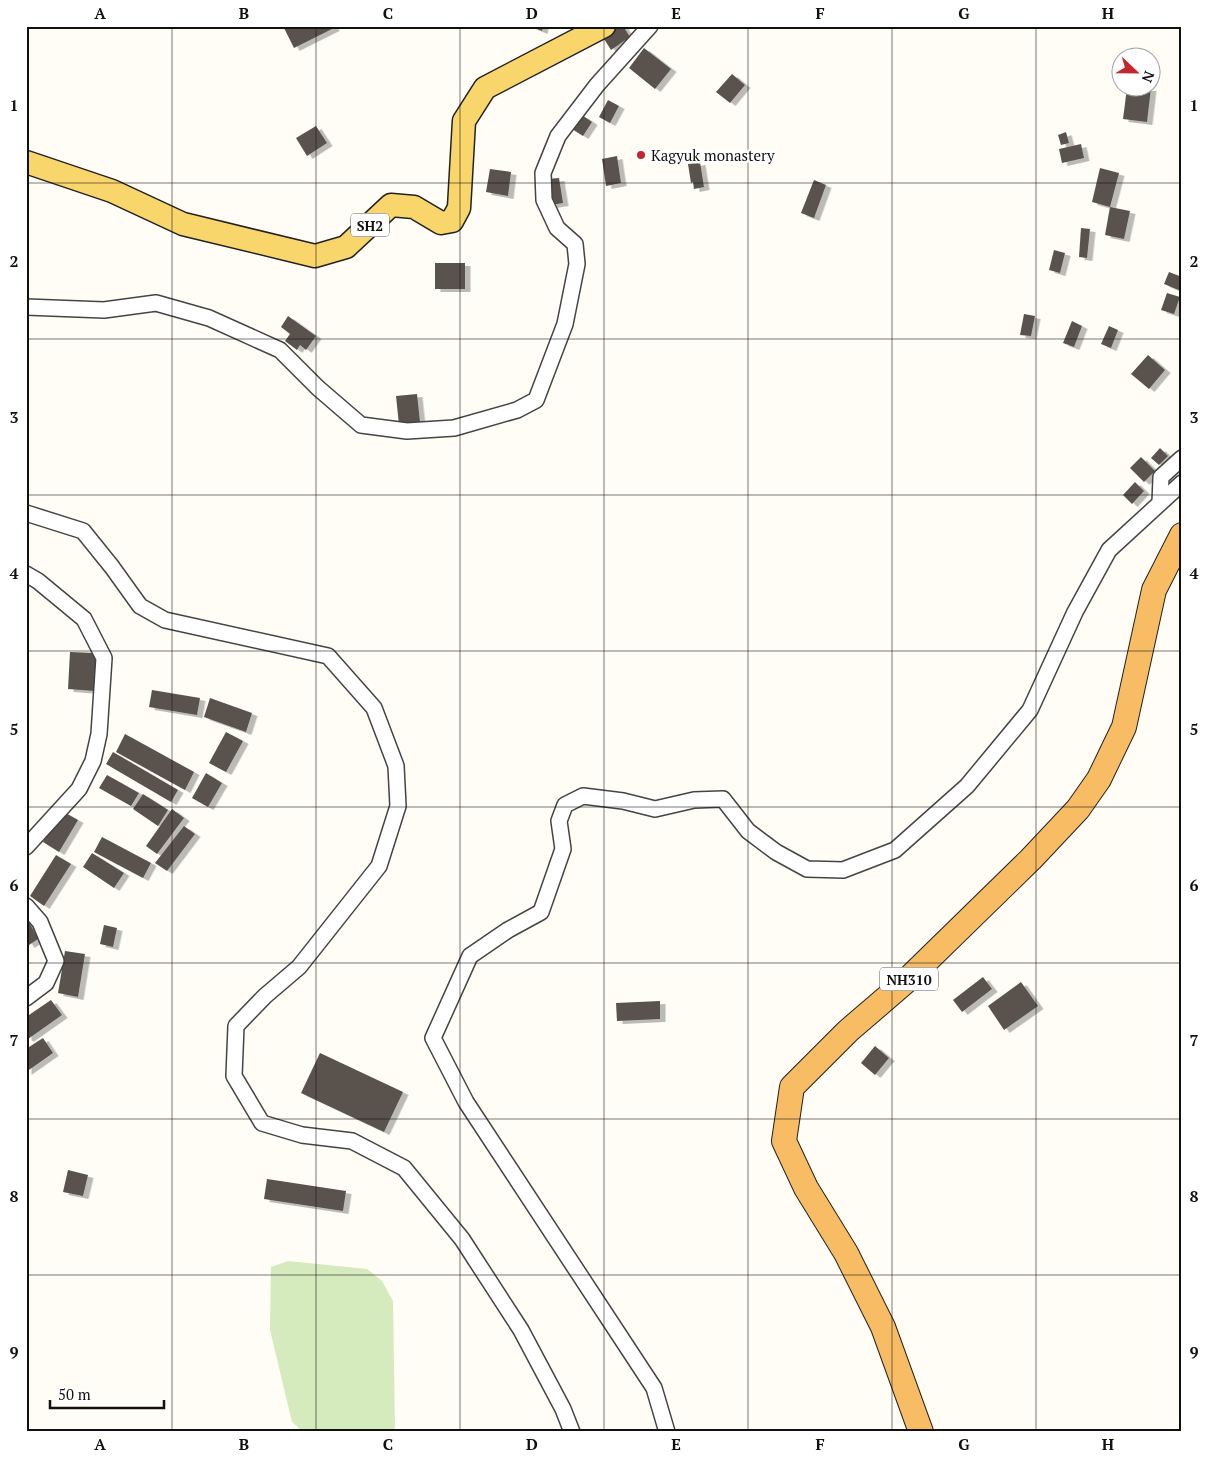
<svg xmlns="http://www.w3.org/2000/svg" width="1208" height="1458" font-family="'PT Serif',serif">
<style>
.green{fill:#d5ebbd}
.building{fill:#5a524d;filter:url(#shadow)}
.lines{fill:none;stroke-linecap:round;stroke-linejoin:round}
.minor-casing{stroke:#444;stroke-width:18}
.primary-casing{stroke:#222;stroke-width:25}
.trunk-casing{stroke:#222;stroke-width:26}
.minor{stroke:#fff;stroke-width:15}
.primary{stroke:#f9d66b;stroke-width:22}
.trunk{stroke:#f7bc64;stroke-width:24}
.grid{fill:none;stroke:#111;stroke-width:1;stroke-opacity:0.55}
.poi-dot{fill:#c4262e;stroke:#fff;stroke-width:2}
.labels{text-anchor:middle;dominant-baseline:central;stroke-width:5;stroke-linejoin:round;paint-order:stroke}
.shield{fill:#fff;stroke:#585858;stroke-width:1}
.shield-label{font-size:14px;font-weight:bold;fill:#111}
.poi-label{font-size:15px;fill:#111;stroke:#fff;text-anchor:start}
.neatline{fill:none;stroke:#111;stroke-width:2}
.grid-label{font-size:16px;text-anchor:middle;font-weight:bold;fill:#111}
</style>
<defs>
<filter id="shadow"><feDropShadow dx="5.5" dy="3" stdDeviation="0" flood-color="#0004"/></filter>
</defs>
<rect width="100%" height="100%" fill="#fffdf5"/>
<path class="green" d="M 288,1261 L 367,1269 L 382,1281 L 393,1301 L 395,1430 L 303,1432 L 292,1422 L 270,1330 L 271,1267 Z"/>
<g class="building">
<path d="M 283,26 L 333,26 L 334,28 L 294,48 Z"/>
<path d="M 530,26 L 543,26 L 542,31 Z"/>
<path d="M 613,26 L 623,26 L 630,37 L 611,50 L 601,34 Z"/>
<path d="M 644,48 L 671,69 L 655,89 L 629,68 Z"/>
<path d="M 732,74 L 745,85 L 730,103 L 716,92 Z"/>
<path d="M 1127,88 L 1151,88 L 1147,122 L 1123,119 Z"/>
<path d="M 608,100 L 619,106 L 610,123 L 599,117 Z"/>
<path d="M 582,115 L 592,122 L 583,136 L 572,129 Z"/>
<path d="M 316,126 L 327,143 L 307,156 L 296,138 Z"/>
<path d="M 1066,132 L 1069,143 L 1061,145 L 1058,135 Z"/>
<path d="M 1081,144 L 1084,158 L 1062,163 L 1059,149 Z"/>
<path d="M 617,156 L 621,183 L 606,186 L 602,159 Z"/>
<path d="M 700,162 L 704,187 L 694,189 L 693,182 L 691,183 L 688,164 Z"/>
<path d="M 1100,168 L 1119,173 L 1110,207 L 1092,202 Z"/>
<path d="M 490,169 L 511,172 L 508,196 L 486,192 Z"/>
<path d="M 559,178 L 563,203 L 551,205 L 547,179 Z"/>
<path d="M 814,180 L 826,185 L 814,218 L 801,213 Z"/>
<path d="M 1110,207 L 1130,211 L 1124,239 L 1105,235 Z"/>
<path d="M 1081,228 L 1090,229 L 1087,258 L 1079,257 Z"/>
<path d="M 1054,250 L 1065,253 L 1060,273 L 1049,270 Z"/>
<rect x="435" y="263" width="30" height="26"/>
<path d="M 1169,272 L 1182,277 L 1181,291 L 1164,284 Z"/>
<path d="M 1167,293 L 1180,297 L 1174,314 L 1161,310 Z"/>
<path d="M 1024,314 L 1035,316 L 1031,336 L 1020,335 Z"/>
<path d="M 288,316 L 316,336 L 306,350 L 300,345 L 297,350 L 285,341 L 290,334 L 281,327 Z"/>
<path d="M 1072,321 L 1082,326 L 1074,347 L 1063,343 Z"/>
<path d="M 1109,326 L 1118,330 L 1111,348 L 1101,344 Z"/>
<path d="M 1148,355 L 1165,370 L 1149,389 L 1131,374 Z"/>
<path d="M 417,394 L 420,422 L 399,425 L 396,396 Z"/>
<path d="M 1160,448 L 1168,456 L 1159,465 L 1151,458 Z"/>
<path d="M 1141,457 L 1155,471 L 1144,482 L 1130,468 Z"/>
<path d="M 1135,482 L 1144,491 L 1132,504 L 1123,495 Z"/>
<path d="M 70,652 L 96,653 L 95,691 L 68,689 Z"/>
<path d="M 152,690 L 200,698 L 197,715 L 149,707 Z"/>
<path d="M 210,698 L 252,713 L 246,732 L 204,717 Z"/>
<path d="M 226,732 L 243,741 L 226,772 L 209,763 Z"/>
<path d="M 125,734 L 194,772 L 185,790 L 116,752 Z"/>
<path d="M 113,752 L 178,790 L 171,802 L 106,764 Z"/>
<path d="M 206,773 L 222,783 L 208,807 L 192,798 Z"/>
<path d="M 107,775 L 139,793 L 131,806 L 99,788 Z"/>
<path d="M 143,794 L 168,810 L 158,826 L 133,809 Z"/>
<path d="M 172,809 L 184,818 L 157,854 L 146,846 Z"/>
<path d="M 62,811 L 78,820 L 59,852 L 43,842 Z"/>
<path d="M 184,826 L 195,834 L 167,871 L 155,863 Z"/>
<path d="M 102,837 L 151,863 L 143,878 L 94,852 Z"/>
<path d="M 92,853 L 124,873 L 114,888 L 83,867 Z"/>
<path d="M 56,855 L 71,864 L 44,906 L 30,896 Z"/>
<path d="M 26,916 L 38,939 L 29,945 L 26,940 Z"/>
<path d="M 104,925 L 117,928 L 113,947 L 100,944 Z"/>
<path d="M 65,951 L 85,954 L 78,997 L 58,993 Z"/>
<path d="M 983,977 L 992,989 L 962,1012 L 953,1000 Z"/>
<path d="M 1021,982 L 1038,1006 L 1004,1030 L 988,1006 Z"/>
<path d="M 51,1000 L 62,1015 L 28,1039 L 26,1037 L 26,1017 Z"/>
<path d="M 660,1001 L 660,1019 L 617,1021 L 616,1003 Z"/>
<path d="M 43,1038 L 53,1053 L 26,1072 L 26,1049 Z"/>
<path d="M 875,1046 L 889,1058 L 875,1075 L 861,1063 Z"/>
<path d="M 320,1053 L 403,1092 L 384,1132 L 301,1093 Z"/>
<path d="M 68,1170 L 88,1175 L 83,1196 L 63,1192 Z"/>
<path d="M 267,1179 L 346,1191 L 343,1211 L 264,1199 Z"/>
</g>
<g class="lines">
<g class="minor-casing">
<g id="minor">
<path d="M 26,307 L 104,310 L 156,303 L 209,318 L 280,350 L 318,388 L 361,425 L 407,431 L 454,428 L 517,410 L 536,400 L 565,324 L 577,264 L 575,244 L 557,228 L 544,200 L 543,173 L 558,136 L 597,85 L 650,26"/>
<path d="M 1160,503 L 1161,477 L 1182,458"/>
<path d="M 26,513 L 83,531 L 112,567 L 140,606 L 165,620 L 328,656 L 374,708 L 396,766 L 398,806 L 379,866 L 299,967 L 265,996 L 236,1026 L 234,1076 L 262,1123 L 302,1135 L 352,1141 L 404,1168 L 462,1239 L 521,1330 L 563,1409 L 572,1432"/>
<path d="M 26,574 L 38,581 L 84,619 L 104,658 L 99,734 L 93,761 L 79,789 L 26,847"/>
<path d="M 26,906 L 40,922 L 56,961 L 46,983 L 26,998"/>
<path d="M 667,1432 L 654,1388 L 466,1102 L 433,1038 L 470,956 L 508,930 L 541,912 L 563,849 L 559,821 L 565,805 L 583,796 L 623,801 L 655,809 L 694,800 L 723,799 L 748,831 L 776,852 L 807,869 L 843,870 L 895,850 L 967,786 L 1030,710 L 1075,612 L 1109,550 L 1182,483"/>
</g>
</g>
<g class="primary-casing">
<path id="primary" d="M 26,162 L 112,191 L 183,224 L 315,256 L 346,247 L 391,205 L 414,207 L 441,223 L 452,221 L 459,208 L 464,121 L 485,88 L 604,26"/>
</g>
<g class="trunk-casing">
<path id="trunk" d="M 921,1432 L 883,1327 L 846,1253 L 806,1188 L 784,1141 L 792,1087 L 848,1031 L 905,982 L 1031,859 L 1078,809 L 1099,779 L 1124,727 L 1154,590 L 1182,535"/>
</g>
<use href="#minor" class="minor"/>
<use href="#primary" class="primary"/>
<use href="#trunk" class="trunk"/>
</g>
<path class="grid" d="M 172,26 L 172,1432M 316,26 L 316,1432M 460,26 L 460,1432M 604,26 L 604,1432M 748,26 L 748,1432M 892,26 L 892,1432M 1036,26 L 1036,1432M 26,183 L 1182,183M 26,339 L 1182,339M 26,495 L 1182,495M 26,651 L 1182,651M 26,807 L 1182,807M 26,963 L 1182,963M 26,1119 L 1182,1119M 26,1275 L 1182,1275"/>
<circle class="poi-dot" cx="641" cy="155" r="5"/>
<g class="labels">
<g class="shield">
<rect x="351" y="213.5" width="38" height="23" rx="4"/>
<rect x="880" y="967.5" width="58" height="23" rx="4"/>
</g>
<g class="shield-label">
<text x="370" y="225">SH2</text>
<text x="909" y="979">NH310</text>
</g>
<g class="poi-label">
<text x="651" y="155">Kagyuk monastery</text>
</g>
</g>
<rect width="1208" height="1458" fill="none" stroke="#ffffff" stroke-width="55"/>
<g transform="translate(1136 72) rotate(112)"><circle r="24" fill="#ffffff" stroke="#a0a0a0"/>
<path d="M0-4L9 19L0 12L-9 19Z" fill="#c4262e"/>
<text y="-8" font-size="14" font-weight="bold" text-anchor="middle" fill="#111111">N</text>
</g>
<path d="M50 1400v8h114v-8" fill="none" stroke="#111111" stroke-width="2.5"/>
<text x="58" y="1400" font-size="15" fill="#111111" stroke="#ffffff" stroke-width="4" paint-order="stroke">50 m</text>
<rect x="28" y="28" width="1152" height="1402" class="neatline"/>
<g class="grid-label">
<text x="100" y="19">A</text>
<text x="244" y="19">B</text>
<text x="388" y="19">C</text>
<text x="532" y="19">D</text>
<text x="676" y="19">E</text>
<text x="820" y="19">F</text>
<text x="964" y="19">G</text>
<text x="1108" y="19">H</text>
<text x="14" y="111">1</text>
<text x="1194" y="111">1</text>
<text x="14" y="267">2</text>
<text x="1194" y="267">2</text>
<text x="14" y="423">3</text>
<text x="1194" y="423">3</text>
<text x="14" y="579">4</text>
<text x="1194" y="579">4</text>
<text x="14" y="735">5</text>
<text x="1194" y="735">5</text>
<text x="14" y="891">6</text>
<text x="1194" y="891">6</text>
<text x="14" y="1046">7</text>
<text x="1194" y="1046">7</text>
<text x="14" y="1202">8</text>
<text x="1194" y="1202">8</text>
<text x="14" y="1358">9</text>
<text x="1194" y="1358">9</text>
<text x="100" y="1450">A</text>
<text x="244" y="1450">B</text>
<text x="388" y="1450">C</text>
<text x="532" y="1450">D</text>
<text x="676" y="1450">E</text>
<text x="820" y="1450">F</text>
<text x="964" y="1450">G</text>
<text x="1108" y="1450">H</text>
</g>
</svg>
